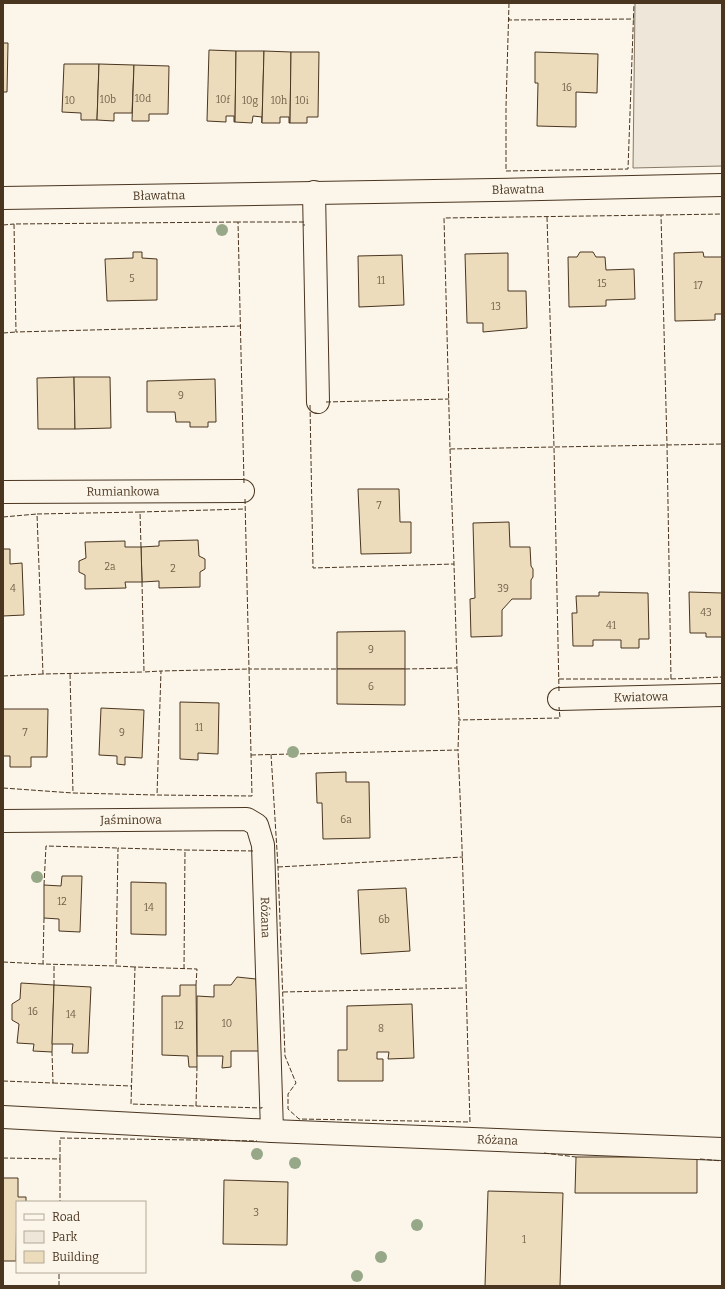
<svg xmlns="http://www.w3.org/2000/svg" width="725" height="1289" font-family="Bitter,serif">
<style>
.green{fill:#ede6d9;stroke:#887966}
.building{fill:#ecdcbc;stroke:#4a3520}
.lines{fill:none;stroke-linecap:round;stroke-linejoin:round}
.minor-casing{stroke:#4a3520;stroke-width:24}
.minor{stroke:#fbf6e9;stroke-width:22}
.fence{stroke:#4a3520;stroke-width:1;stroke-dasharray:5 2;stroke-linecap:butt}
.tree{fill:#96a887}
.labels{text-anchor:middle;dominant-baseline:central;stroke-width:3;stroke-linejoin:round;paint-order:stroke}
.number-label{font-size:10px;fill:#725f47}
.street-label{font-size:12px;fill:#4a3520;stroke:#fbf6e9}
</style>
<rect width="100%" height="100%" fill="#fbf6e9"/>
<path class="green" d="M 635,3 L 722,3 L 722,166 L 633,168 Z"/>
<g class="building">
<path d="M 3,43 L 8,43 L 7,92 L 3,92 Z"/>
<path d="M 209,50 L 236,51 L 235,122 L 234,122 L 234,116 L 226,116 L 226,122 L 207,121 Z"/>
<path d="M 236,51 L 264,51 L 262,123 L 262,117 L 253,116 L 252,123 L 235,122 Z"/>
<path d="M 264,51 L 291,52 L 290,123 L 289,123 L 289,117 L 280,117 L 280,123 L 262,123 Z"/>
<path d="M 291,52 L 319,52 L 318,117 L 307,117 L 307,123 L 290,123 Z"/>
<path d="M 535,52 L 598,54 L 597,93 L 576,92 L 576,127 L 537,126 L 538,83 L 535,83 Z"/>
<path d="M 64,64 L 99,64 L 97,120 L 81,120 L 81,113 L 62,112 Z"/>
<path d="M 99,64 L 134,65 L 132,113 L 114,113 L 114,121 L 97,120 Z"/>
<path d="M 134,65 L 169,66 L 168,114 L 149,114 L 149,121 L 132,121 Z"/>
<path d="M 133,252 L 142,252 L 142,258 L 157,259 L 157,300 L 107,301 L 105,259 L 133,258 Z"/>
<path d="M 580,252 L 593,252 L 596,257 L 605,257 L 606,270 L 634,269 L 635,299 L 606,300 L 606,306 L 569,307 L 568,257 L 577,257 Z"/>
<path d="M 703,252 L 704,257 L 722,257 L 722,314 L 715,314 L 715,320 L 675,321 L 674,253 Z"/>
<path d="M 508,253 L 508,291 L 526,291 L 527,328 L 483,332 L 483,323 L 467,323 L 465,254 Z"/>
<path d="M 402,255 L 404,305 L 359,307 L 358,256 Z"/>
<path d="M 74,377 L 75,429 L 38,429 L 37,378 Z"/>
<path d="M 74,377 L 110,377 L 111,428 L 75,429 Z"/>
<path d="M 215,379 L 216,422 L 208,422 L 208,427 L 190,427 L 190,422 L 176,422 L 175,412 L 147,412 L 147,381 Z"/>
<path d="M 358,489 L 399,489 L 400,522 L 411,522 L 411,553 L 361,554 Z"/>
<path d="M 509,522 L 510,547 L 530,547 L 531,566 L 533,569 L 533,577 L 531,580 L 531,599 L 512,599 L 502,610 L 502,636 L 471,637 L 470,599 L 475,598 L 473,523 Z"/>
<path d="M 198,540 L 199,556 L 205,559 L 205,569 L 200,572 L 200,587 L 159,588 L 159,581 L 142,582 L 141,547 L 159,546 L 159,541 Z"/>
<path d="M 125,541 L 125,547 L 141,547 L 142,582 L 125,582 L 126,588 L 85,589 L 85,575 L 79,572 L 79,561 L 86,558 L 85,542 Z"/>
<path d="M 3,549 L 10,549 L 10,564 L 22,563 L 24,615 L 3,616 Z"/>
<path d="M 599,592 L 648,593 L 649,639 L 639,639 L 639,648 L 621,648 L 621,640 L 593,640 L 593,646 L 573,646 L 572,613 L 577,613 L 576,596 L 599,596 Z"/>
<path d="M 689,592 L 722,593 L 722,637 L 706,637 L 706,633 L 690,633 Z"/>
<path d="M 405,631 L 405,669 L 337,669 L 337,632 Z"/>
<path d="M 337,669 L 405,669 L 405,705 L 337,704 Z"/>
<path d="M 180,702 L 219,703 L 218,754 L 198,753 L 198,760 L 180,759 Z"/>
<path d="M 101,708 L 144,710 L 142,758 L 125,757 L 125,765 L 117,764 L 117,756 L 99,755 Z"/>
<path d="M 3,709 L 48,709 L 47,757 L 31,757 L 31,767 L 10,767 L 10,756 L 3,756 Z"/>
<path d="M 346,772 L 346,782 L 369,782 L 370,838 L 323,839 L 322,803 L 317,803 L 316,773 Z"/>
<path d="M 62,876 L 82,876 L 80,932 L 59,931 L 59,919 L 44,918 L 44,885 L 61,886 Z"/>
<path d="M 131,882 L 166,883 L 166,935 L 131,934 Z"/>
<path d="M 406,888 L 410,951 L 361,954 L 358,890 Z"/>
<path d="M 237,977 L 256,979 L 259,1051 L 231,1051 L 231,1067 L 222,1068 L 223,1056 L 197,1056 L 197,996 L 214,997 L 214,985 L 231,985 Z"/>
<path d="M 21,983 L 54,985 L 52,1052 L 33,1051 L 34,1044 L 17,1043 L 19,1024 L 12,1020 L 12,1004 L 20,999 Z"/>
<path d="M 54,985 L 91,987 L 88,1053 L 72,1053 L 73,1044 L 52,1044 Z"/>
<path d="M 180,985 L 196,985 L 197,1067 L 189,1067 L 188,1056 L 162,1055 L 162,996 L 180,996 Z"/>
<path d="M 412,1004 L 414,1058 L 388,1059 L 389,1052 L 377,1052 L 377,1059 L 383,1059 L 383,1081 L 338,1081 L 338,1050 L 347,1050 L 347,1006 Z"/>
<path d="M 576,1157 L 697,1157 L 697,1193 L 575,1193 Z"/>
<path d="M 3,1178 L 18,1178 L 18,1197 L 26,1197 L 26,1202 L 17,1202 L 16,1261 L 3,1261 Z"/>
<path d="M 224,1180 L 288,1182 L 287,1245 L 223,1244 Z"/>
<path d="M 488,1191 L 563,1193 L 560,1286 L 485,1286 Z"/>
</g>
<g class="lines">
<g class="minor-casing">
<g id="minor">
<path d="M 314,192 L 318,402"/>
<path id="s1" d="M 3,198 L 494,190 L 722,185"/>
<path id="s2" d="M 3,492 L 243,491"/>
<path id="s3" d="M 559,699 L 722,695"/>
<path id="s4" d="M 3,821 L 247,819 L 257,825 L 263,845 L 272,1131"/>
<path id="s5" d="M 3,1117 L 272,1131 L 722,1149"/>
</g>
</g>
<use href="#minor" class="minor"/>
<g class="fence">
<path d="M 509,3 L 506,107 L 506,171 L 628,169 L 634,3"/>
<path d="M 509,18 L 509,20 L 634,19"/>
<path d="M 547,217 L 554,447 L 450,449 L 444,218 L 661,215"/>
<path d="M 238,222 L 14,224 L 16,332 L 241,326"/>
<path d="M 3,225 L 14,224"/>
<path d="M 3,333 L 16,332"/>
<path d="M 326,402 L 449,399"/>
<path d="M 310,405 L 313,568 L 454,564 L 457,668 L 405,669"/>
<path d="M 450,449 L 454,564"/>
<path d="M 244,483 L 238,222 L 304,222 L 304,226"/>
<path d="M 245,499 L 249,669 L 337,669"/>
<path d="M 140,512 L 37,514 L 43,674 L 144,672"/>
<path d="M 3,517 L 37,514"/>
<path d="M 141,547 L 140,512 L 245,509"/>
<path d="M 142,582 L 144,672 L 161,671"/>
<path d="M 457,668 L 459,720 L 560,718 L 559,707"/>
<path d="M 249,669 L 252,796 L 157,795 L 161,671 Z"/>
<path d="M 70,674 L 73,793 L 157,795"/>
<path d="M 3,676 L 43,674"/>
<path d="M 559,679 L 671,679 L 667,445 L 661,215 L 722,214"/>
<path d="M 671,679 L 722,677"/>
<path d="M 559,691 L 554,447 L 722,444"/>
<path d="M 271,754 L 278,867 L 285,1056 L 296,1083 L 288,1094 L 288,1109 L 299,1119 L 470,1122 C 466,998 464,874 458,750"/>
<path d="M 251,755 L 458,750 L 459,720"/>
<path d="M 3,788 L 73,793"/>
<path d="M 278,867 L 463,857"/>
<path d="M 44,885 L 46,846 L 118,848"/>
<path d="M 44,918 L 43,964 L 116,966"/>
<path d="M 3,962 L 43,964"/>
<path d="M 135,967 L 116,966 L 118,848 L 185,850"/>
<path d="M 184,969 L 185,850 L 255,851"/>
<path d="M 54,985 L 54,964"/>
<path d="M 196,985 L 197,969 L 135,967 L 131,1104 L 196,1106 L 197,1067"/>
<path d="M 283,992 L 465,988"/>
<path d="M 3,1081 L 53,1083 L 52,1052"/>
<path d="M 53,1083 L 131,1086"/>
<path d="M 196,1106 L 262,1108 L 262,1107"/>
<path d="M 544,1153 L 576,1157"/>
<path d="M 3,1158 L 60,1159 L 60,1202"/>
<path d="M 60,1159 L 60,1138 L 257,1141"/>
<path d="M 700,1159 L 722,1161"/>
<path d="M 59,1286 L 59,1272"/>
</g>
</g>
<g class="tree">
<circle cx="222" cy="230" r="6"/>
<circle cx="293" cy="752" r="6"/>
<circle cx="37" cy="877" r="6"/>
<circle cx="257" cy="1154" r="6"/>
<circle cx="295" cy="1163" r="6"/>
<circle cx="417" cy="1225" r="6"/>
<circle cx="381" cy="1257" r="6"/>
<circle cx="357" cy="1276" r="6"/>
</g>
<g class="labels">
<g class="number-label">
<text x="567" y="88">16</text>
<text x="143" y="99">10d</text>
<text x="108" y="100">10b</text>
<text x="223" y="100">10f</text>
<text x="70" y="101">10</text>
<text x="250" y="101">10g</text>
<text x="279" y="101">10h</text>
<text x="302" y="101">10i</text>
<text x="132" y="279">5</text>
<text x="381" y="281">11</text>
<text x="602" y="284">15</text>
<text x="698" y="286">17</text>
<text x="496" y="307">13</text>
<text x="181" y="396">9</text>
<text x="379" y="506">7</text>
<text x="110" y="567">2a</text>
<text x="173" y="569">2</text>
<text x="13" y="589">4</text>
<text x="503" y="589">39</text>
<text x="706" y="613">43</text>
<text x="611" y="626">41</text>
<text x="371" y="650">9</text>
<text x="371" y="687">6</text>
<text x="199" y="728">11</text>
<text x="25" y="733">7</text>
<text x="122" y="733">9</text>
<text x="346" y="820">6a</text>
<text x="62" y="902">12</text>
<text x="149" y="908">14</text>
<text x="384" y="920">6b</text>
<text x="33" y="1012">16</text>
<text x="71" y="1015">14</text>
<text x="227" y="1024">10</text>
<text x="179" y="1026">12</text>
<text x="381" y="1029">8</text>
<text x="256" y="1213">3</text>
<text x="524" y="1240">1</text>
</g>
<g class="street-label">
<text stroke="none"><textPath href="#s1" startOffset="515">Bławatna</textPath></text>
<text stroke="none"><textPath href="#s1" startOffset="156">Bławatna</textPath></text>
<text stroke="none"><textPath href="#s2" startOffset="120">Rumiankowa</textPath></text>
<text stroke="none"><textPath href="#s3" startOffset="82">Kwiatowa</textPath></text>
<text stroke="none"><textPath href="#s4" startOffset="128">Jaśminowa</textPath></text>
<text stroke="none"><textPath href="#s4" startOffset="349">Różana</textPath></text>
<text stroke="none"><textPath href="#s5" startOffset="495">Różana</textPath></text>
</g>
</g>
<rect width="725" height="1289" fill="none" stroke="#4a3520" stroke-width="8"/>
<rect x="16" y="1201" width="130" height="72" fill="#fbf6e9" stroke="#b4a999"/>
<rect x="24" y="1214" width="20" height="6" fill="#fbf6e9" stroke="#b4a999"/>
<text x="52" y="1221" font-size="12" fill="#4a3520">Road</text>
<rect x="24" y="1231" width="20" height="12" fill="#ede6d9" stroke="#b4a999"/>
<text x="52" y="1241" font-size="12" fill="#4a3520">Park</text>
<rect x="24" y="1251" width="20" height="12" fill="#ecdcbc" stroke="#b4a999"/>
<text x="52" y="1261" font-size="12" fill="#4a3520">Building</text>
</svg>
